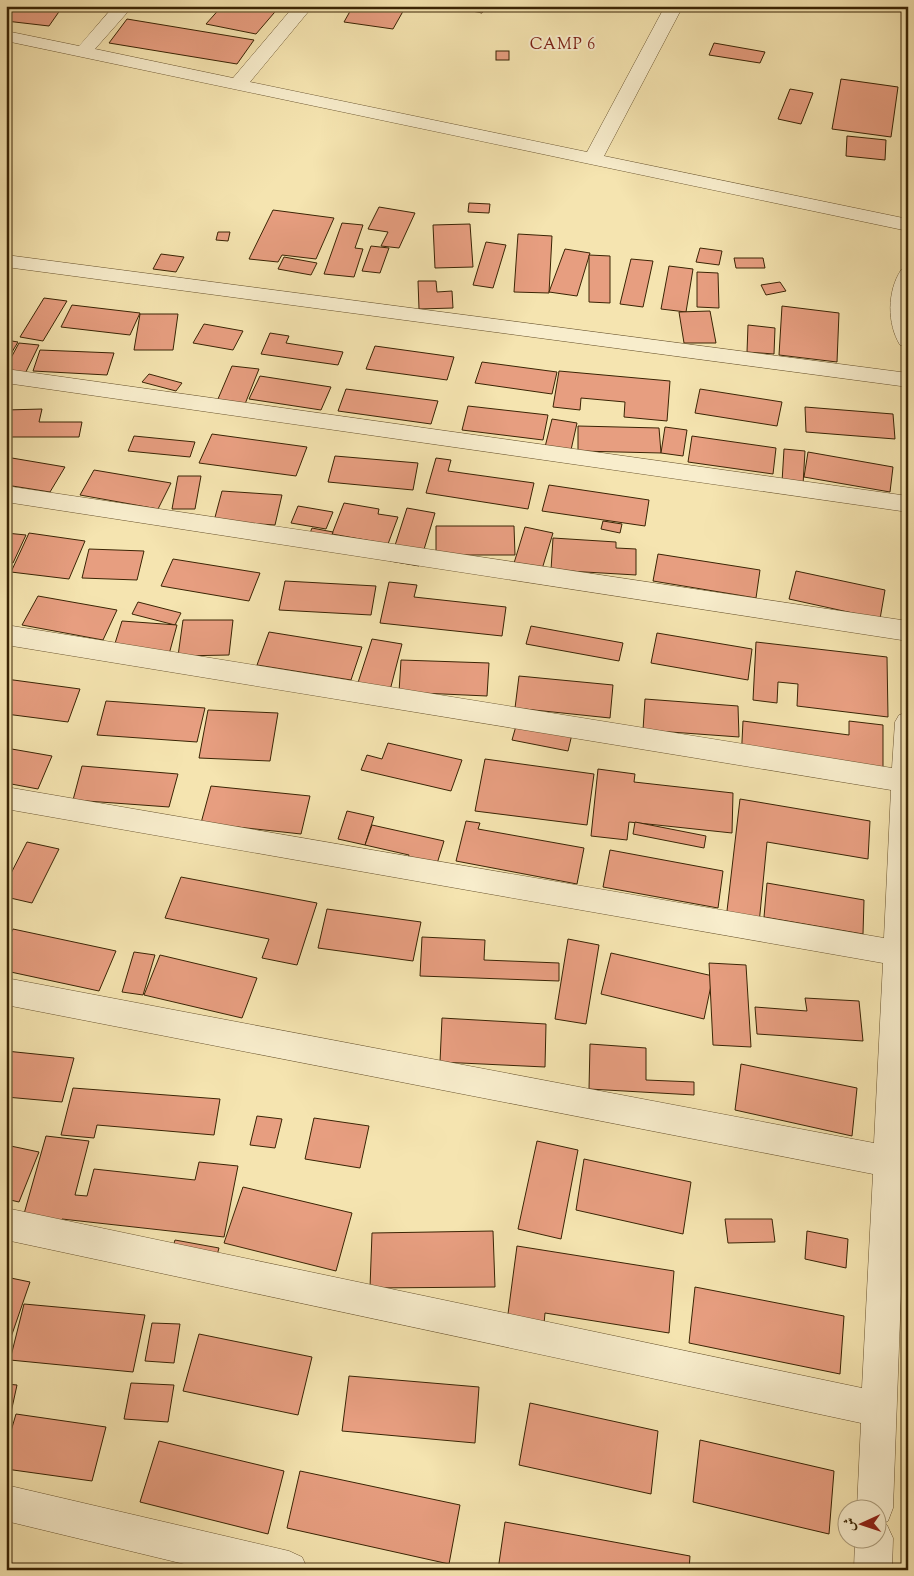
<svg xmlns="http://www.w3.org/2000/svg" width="914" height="1576" font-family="'Sorts Mill Goudy',Amiri,serif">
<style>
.building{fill:#e79e80;stroke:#3a2404}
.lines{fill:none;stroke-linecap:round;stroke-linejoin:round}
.street-casing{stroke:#69542f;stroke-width:1}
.street{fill:#f8edcc;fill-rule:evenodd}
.labels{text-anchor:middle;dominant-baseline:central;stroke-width:4;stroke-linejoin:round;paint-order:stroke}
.far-neighbourhood-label{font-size:16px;letter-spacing:1px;fill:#7a1f14;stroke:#f8edcc}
</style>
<rect width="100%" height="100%" fill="#f5e4b0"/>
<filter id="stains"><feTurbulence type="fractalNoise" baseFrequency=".004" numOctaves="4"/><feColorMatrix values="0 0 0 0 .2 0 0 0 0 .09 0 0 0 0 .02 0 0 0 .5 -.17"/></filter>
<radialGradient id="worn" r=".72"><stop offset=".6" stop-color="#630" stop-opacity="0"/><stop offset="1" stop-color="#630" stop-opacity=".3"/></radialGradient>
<g class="building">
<path d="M 6,6 L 63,6 L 49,26 L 6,21 Z"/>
<path d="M 222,6 L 280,6 L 256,34 L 206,24 Z"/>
<path d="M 353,6 L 406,6 L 393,29 L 344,22 Z"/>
<path d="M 465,6 L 487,6 L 482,13 L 462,9 Z"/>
<path d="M 546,6 L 577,6 L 574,11 Z"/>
<path d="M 127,19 L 254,40 L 237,64 L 109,43 Z"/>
<path d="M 714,43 L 765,52 L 760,63 L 709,55 Z"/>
<rect x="496" y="51" width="13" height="9"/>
<path d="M 841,79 L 898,87 L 891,137 L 832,129 Z"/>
<path d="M 790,89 L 813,93 L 801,124 L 778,119 Z"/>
<path d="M 847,136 L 886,140 L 885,160 L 846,156 Z"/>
<path d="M 469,203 L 490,204 L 489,213 L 468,212 Z"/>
<path d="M 379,207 L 415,213 L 399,248 L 381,246 L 388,232 L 368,229 Z"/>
<path d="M 273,210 L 334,218 L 316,259 L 282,255 L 278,262 L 249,259 Z"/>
<path d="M 342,223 L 363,225 L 355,248 L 363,249 L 354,277 L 324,274 Z"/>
<path d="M 470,224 L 473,267 L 435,268 L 433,225 Z"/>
<path d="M 218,232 L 230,232 L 228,241 L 216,240 Z"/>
<path d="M 518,234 L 552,236 L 549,293 L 514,292 Z"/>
<path d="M 486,242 L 506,245 L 493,288 L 473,285 Z"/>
<path d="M 371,246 L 389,248 L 380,273 L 362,271 Z"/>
<path d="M 700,248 L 722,251 L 719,265 L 696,262 Z"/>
<path d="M 565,249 L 590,253 L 577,296 L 549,292 Z"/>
<path d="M 161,254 L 184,257 L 176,272 L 153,269 Z"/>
<path d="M 589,255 L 610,256 L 610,303 L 589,302 Z"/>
<path d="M 284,257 L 317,263 L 311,275 L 278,269 Z"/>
<path d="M 734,258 L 763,258 L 765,268 L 736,268 Z"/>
<path d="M 631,259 L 653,261 L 643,307 L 620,304 Z"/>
<path d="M 669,266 L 693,269 L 686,312 L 661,309 Z"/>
<path d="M 697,272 L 718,273 L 719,308 L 697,307 Z"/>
<path d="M 418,281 L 436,281 L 437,292 L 452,291 L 453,308 L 419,309 Z"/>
<path d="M 780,282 L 786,291 L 766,295 L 761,285 Z"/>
<path d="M 44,298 L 67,301 L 43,341 L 20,337 Z"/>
<path d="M 72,305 L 140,313 L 130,335 L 61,327 Z"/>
<path d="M 782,306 L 839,313 L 837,362 L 779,355 Z"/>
<path d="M 710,311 L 716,343 L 684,343 L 679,312 Z"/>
<path d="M 140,314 L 178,314 L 173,350 L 134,350 Z"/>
<path d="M 204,324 L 243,331 L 233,350 L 193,343 Z"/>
<path d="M 748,325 L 775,328 L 774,354 L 747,352 Z"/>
<path d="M 270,333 L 289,336 L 286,343 L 343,352 L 338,365 L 261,354 Z"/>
<path d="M 6,340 L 18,342 L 6,362 Z"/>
<path d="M 19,343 L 39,345 L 22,380 L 6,378 L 6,367 Z"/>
<path d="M 375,346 L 454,357 L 447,380 L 366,369 Z"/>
<path d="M 40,350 L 114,353 L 107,375 L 33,371 Z"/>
<path d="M 482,362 L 557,372 L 552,394 L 475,383 Z"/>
<path d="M 232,366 L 259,369 L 243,409 L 215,406 Z"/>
<path d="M 559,371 L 670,381 L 667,421 L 624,417 L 625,402 L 581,398 L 580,410 L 553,407 Z"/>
<path d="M 149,374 L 182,383 L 176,391 L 142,382 Z"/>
<path d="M 260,376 L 331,387 L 321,410 L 249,399 Z"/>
<path d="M 346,389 L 438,401 L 431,424 L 338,411 Z"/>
<path d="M 700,389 L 782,402 L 777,426 L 695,413 Z"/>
<path d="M 468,406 L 548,415 L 543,440 L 462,430 Z"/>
<path d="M 805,407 L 893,414 L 895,439 L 806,432 Z"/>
<path d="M 42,409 L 39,422 L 82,422 L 79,437 L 6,437 L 6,410 Z"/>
<path d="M 552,419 L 577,423 L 571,450 L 545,447 Z"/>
<path d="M 578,426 L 659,428 L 661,453 L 578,451 Z"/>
<path d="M 665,427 L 687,430 L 683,456 L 661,453 Z"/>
<path d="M 212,434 L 307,447 L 296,476 L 199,463 Z"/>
<path d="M 134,436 L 195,442 L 190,457 L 128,451 Z"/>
<path d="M 692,436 L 776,448 L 773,474 L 688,462 Z"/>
<path d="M 784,449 L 805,451 L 803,485 L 782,482 Z"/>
<path d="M 808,452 L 893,467 L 890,492 L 804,477 Z"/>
<path d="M 335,456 L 418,463 L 413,490 L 328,482 Z"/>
<path d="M 6,457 L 65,467 L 50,492 L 6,485 Z"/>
<path d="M 436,458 L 451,460 L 448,471 L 534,483 L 528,509 L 426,493 Z"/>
<path d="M 94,470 L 171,483 L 158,509 L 80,495 Z"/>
<path d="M 178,476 L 201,476 L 195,509 L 172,509 Z"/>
<path d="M 549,485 L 649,500 L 645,526 L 542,511 Z"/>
<path d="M 222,491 L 282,495 L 275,525 L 214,521 Z"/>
<path d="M 344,503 L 379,509 L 378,514 L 398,517 L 388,544 L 332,534 Z"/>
<path d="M 298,506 L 333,512 L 326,529 L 291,523 Z"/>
<path d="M 407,508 L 435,513 L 419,566 L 390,561 Z"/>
<path d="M 603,521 L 622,524 L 620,533 L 601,529 Z"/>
<path d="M 436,526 L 514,526 L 515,555 L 456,555 L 436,561 Z"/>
<path d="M 525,527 L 553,533 L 539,579 L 511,573 Z"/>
<path d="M 312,528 L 333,532 L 329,542 L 308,538 Z"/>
<path d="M 6,533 L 26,535 L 13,563 L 6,562 Z"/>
<path d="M 29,533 L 85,541 L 69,579 L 11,572 Z"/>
<path d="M 553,538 L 616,542 L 616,548 L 636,549 L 636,575 L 551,570 Z"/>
<path d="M 89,549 L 144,551 L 137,580 L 82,578 Z"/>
<path d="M 658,554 L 760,570 L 756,598 L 653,581 Z"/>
<path d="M 173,559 L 260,573 L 249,601 L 161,586 Z"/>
<path d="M 796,571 L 885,590 L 880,619 L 789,599 Z"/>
<path d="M 285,581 L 376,586 L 371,615 L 279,610 Z"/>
<path d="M 389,582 L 417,585 L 414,597 L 506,607 L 502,636 L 380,623 Z"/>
<path d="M 38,596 L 117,610 L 103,640 L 22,625 Z"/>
<path d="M 138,602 L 181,613 L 175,625 L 132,614 Z"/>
<path d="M 183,620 L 233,620 L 229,655 L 178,656 Z"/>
<path d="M 122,621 L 177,625 L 168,658 L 112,653 Z"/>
<path d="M 531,626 L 623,643 L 619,661 L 526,644 Z"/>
<path d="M 269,632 L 362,647 L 351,680 L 257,665 Z"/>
<path d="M 657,633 L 752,649 L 748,680 L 651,663 Z"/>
<path d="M 372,639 L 402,644 L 388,698 L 355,692 Z"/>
<path d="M 756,642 L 887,657 L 888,717 L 797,706 L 798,684 L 778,682 L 777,703 L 753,700 Z"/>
<path d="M 401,660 L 489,663 L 487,696 L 399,692 Z"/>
<path d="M 519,676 L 613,685 L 610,718 L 515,708 Z"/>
<path d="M 6,679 L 80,689 L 68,722 L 6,714 Z"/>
<path d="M 645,699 L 738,706 L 739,737 L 643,730 Z"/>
<path d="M 106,701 L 205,708 L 197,742 L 97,735 Z"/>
<path d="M 208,710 L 278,713 L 270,761 L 199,758 Z"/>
<path d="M 518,719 L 573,730 L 568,751 L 512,740 Z"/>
<path d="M 743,721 L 849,735 L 849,721 L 883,725 L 883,780 L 741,762 Z"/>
<path d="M 388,743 L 462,760 L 451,791 L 361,770 L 367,755 L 382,759 Z"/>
<path d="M 6,748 L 52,756 L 38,789 L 6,783 Z"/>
<path d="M 485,759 L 594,774 L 587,825 L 475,811 Z"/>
<path d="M 82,766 L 178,774 L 169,807 L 73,800 Z"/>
<path d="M 598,769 L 635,774 L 634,782 L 733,793 L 732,833 L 629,822 L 627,840 L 591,836 Z"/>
<path d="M 211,786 L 310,796 L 301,834 L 201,823 Z"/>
<path d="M 740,799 L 870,821 L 868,859 L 767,842 L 758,934 L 725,928 Z"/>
<path d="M 347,811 L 374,817 L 365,845 L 338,839 Z"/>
<path d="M 466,821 L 480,823 L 478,829 L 584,848 L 577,884 L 456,861 Z"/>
<path d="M 635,822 L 706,836 L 704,848 L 633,834 Z"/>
<path d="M 372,825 L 444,841 L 436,867 L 407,861 L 409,855 L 365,845 Z"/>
<path d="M 27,842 L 59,849 L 32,903 L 6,897 L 6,883 Z"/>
<path d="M 610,850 L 723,871 L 718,908 L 603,887 Z"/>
<path d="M 181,877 L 317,903 L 297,965 L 262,958 L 269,939 L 165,918 Z"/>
<path d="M 767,883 L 864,900 L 863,934 L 764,917 Z"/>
<path d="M 327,909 L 421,922 L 413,961 L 318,948 Z"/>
<path d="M 13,929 L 116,951 L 99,991 L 6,971 L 6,943 Z"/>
<path d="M 422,937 L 485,940 L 484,960 L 559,963 L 559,981 L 420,976 Z"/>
<path d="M 568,939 L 599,945 L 586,1024 L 555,1019 Z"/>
<path d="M 134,952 L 155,955 L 143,995 L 122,992 Z"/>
<path d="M 611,953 L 713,976 L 704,1019 L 601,994 Z"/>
<path d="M 160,955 L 257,978 L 242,1018 L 144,995 Z"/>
<path d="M 709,963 L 746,965 L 751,1047 L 713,1045 Z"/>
<path d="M 805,998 L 859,1001 L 863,1041 L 757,1034 L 755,1007 L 807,1011 Z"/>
<path d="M 442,1018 L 546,1024 L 545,1067 L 440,1062 Z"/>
<path d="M 590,1044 L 646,1048 L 646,1080 L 694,1082 L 694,1095 L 589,1089 Z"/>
<path d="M 6,1051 L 74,1058 L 62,1102 L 6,1097 Z"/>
<path d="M 741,1064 L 857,1088 L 852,1136 L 735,1110 Z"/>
<path d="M 73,1088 L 220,1099 L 214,1135 L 97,1125 L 94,1138 L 61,1135 Z"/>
<path d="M 257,1116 L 282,1119 L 275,1148 L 250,1145 Z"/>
<path d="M 314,1118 L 369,1126 L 360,1168 L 305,1159 Z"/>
<path d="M 46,1136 L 89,1141 L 75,1195 L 87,1196 L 94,1169 L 195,1180 L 199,1162 L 238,1166 L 224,1237 L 62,1219 L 59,1233 L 20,1228 Z"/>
<path d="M 537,1141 L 578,1150 L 561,1239 L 518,1229 Z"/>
<path d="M 6,1145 L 39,1152 L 19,1202 L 6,1199 Z"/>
<path d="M 584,1159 L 691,1182 L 683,1234 L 576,1210 Z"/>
<path d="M 243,1187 L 352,1213 L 336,1271 L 224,1243 Z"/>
<path d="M 725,1219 L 772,1219 L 775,1242 L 728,1243 Z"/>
<path d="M 493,1231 L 495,1287 L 370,1288 L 372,1233 Z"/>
<path d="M 807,1231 L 848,1239 L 846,1268 L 805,1259 Z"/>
<path d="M 175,1240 L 219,1248 L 212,1273 L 168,1265 Z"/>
<path d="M 517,1246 L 674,1271 L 669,1333 L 545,1313 L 543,1335 L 506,1329 Z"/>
<path d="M 6,1277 L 30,1282 L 9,1343 L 6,1342 Z"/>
<path d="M 695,1287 L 844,1316 L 840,1374 L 689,1343 Z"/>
<path d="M 24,1304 L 145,1315 L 133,1372 L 10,1360 Z"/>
<path d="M 152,1323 L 180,1324 L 174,1363 L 145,1361 Z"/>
<path d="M 199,1334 L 312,1357 L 298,1415 L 183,1391 Z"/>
<path d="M 349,1376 L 479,1387 L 475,1443 L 342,1431 Z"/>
<path d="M 131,1383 L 174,1385 L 168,1422 L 124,1419 Z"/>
<path d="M 6,1384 L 17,1385 L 7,1431 L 6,1431 Z"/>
<path d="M 530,1403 L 658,1431 L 651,1494 L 519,1465 Z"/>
<path d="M 16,1414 L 106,1427 L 92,1481 L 6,1469 L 6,1448 Z"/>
<path d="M 700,1440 L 834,1471 L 829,1534 L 693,1502 Z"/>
<path d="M 159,1441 L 284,1471 L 268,1534 L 140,1502 Z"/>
<path d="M 300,1471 L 460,1505 L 449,1564 L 287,1528 Z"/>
<path d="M 505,1522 L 690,1556 L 689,1570 L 498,1570 Z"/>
</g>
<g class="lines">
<g class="street-casing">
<g id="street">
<path d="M 114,6 L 133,6 L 95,49 L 233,78 L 294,6 L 313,6 L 250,82 L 587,152 L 665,6 L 683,6 L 604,156 L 908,219 L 908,231 L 6,41 L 6,31 L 79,46 Z"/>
<path d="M 6,255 L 908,373 L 908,387 L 6,267 Z"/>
<path d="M 908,269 L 908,347 L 900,345 C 887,324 887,291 901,270 Z"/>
<path d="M 6,369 L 908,496 L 908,512 L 6,383 Z"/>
<path d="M 6,486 L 908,621 L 908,641 L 6,502 Z"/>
<path d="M 6,625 L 892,768 L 895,722 L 899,715 L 908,712 L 908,1104 L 893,1508 L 888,1521 L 883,1523 L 887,1525 L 893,1538 L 892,1570 L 854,1570 L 855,1538 L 876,1538 L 876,1508 L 857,1508 L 861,1423 L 6,1240 L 6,1208 L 862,1388 L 873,1174 L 6,1005 L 6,978 L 874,1143 L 883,963 L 6,809 L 6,787 L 884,938 L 891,790 L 6,645 Z"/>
<path d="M 6,1485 L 289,1551 L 302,1557 L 308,1570 L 209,1570 L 6,1521 Z"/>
</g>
</g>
<use href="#street" class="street"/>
</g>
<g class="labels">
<g class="far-neighbourhood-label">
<text x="563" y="45">CAMP 6</text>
</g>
</g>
<rect width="914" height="1576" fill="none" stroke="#f5e4b0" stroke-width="25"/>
<rect x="8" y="8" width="899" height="1561" fill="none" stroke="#3a2404" stroke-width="2.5"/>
<rect x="12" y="12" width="889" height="1551" fill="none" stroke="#3a2404"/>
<g transform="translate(862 1524) rotate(267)"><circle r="24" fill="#f8edcc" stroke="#ac9d7c"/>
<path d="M0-4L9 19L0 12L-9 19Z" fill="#8f2418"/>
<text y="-8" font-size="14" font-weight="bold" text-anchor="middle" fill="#3a2404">ش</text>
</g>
<rect width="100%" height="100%" filter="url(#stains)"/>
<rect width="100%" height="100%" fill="url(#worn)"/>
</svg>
